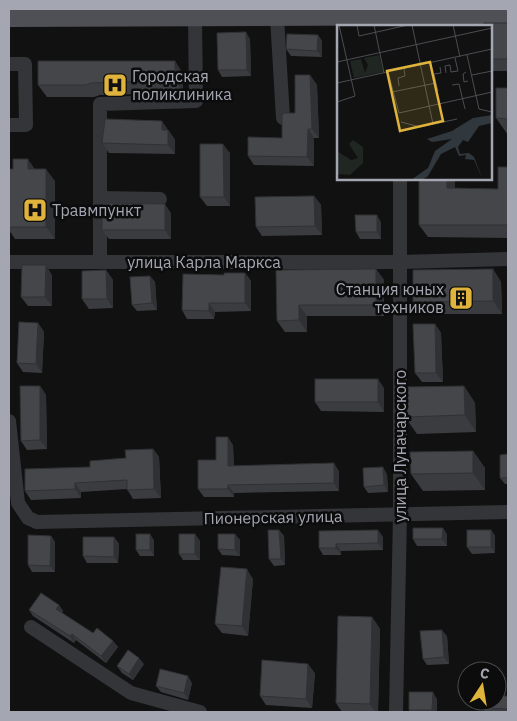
<svg xmlns="http://www.w3.org/2000/svg" width="517" height="721" font-family="'IBM Plex Sans',sans-serif">
<style>
.lines{fill:none;stroke-linecap:round;stroke-linejoin:round}
.minor{stroke:#343539;stroke-width:14}
.major{stroke:#4f5056;stroke-width:18}
.wall{fill:#3b3c40}
.shaded-wall{fill:#303134}
.building{fill:#45464a;stroke:#303134}
.labels{text-anchor:middle;dominant-baseline:central;stroke-width:5;stroke-linejoin:round;paint-order:stroke}
.poi-label{font-size:16px;fill:#a4a7b2;stroke:#0c0c0d;text-anchor:start}
.street-label{font-size:16px;fill:#a4a7b2;stroke:#0c0c0d}
.inset-road{fill:none;stroke:#4c4d52;stroke-width:1}
.view{fill:#dfb33c;fill-opacity:0.15;stroke:#dfb33c;stroke-width:2.5}
.inset-edge{fill:none;stroke:#a4a7b2;stroke-width:2.5}
</style>
<rect width="100%" height="100%" fill="#111112"/>
<g class="lines">
<g class="minor">
<path d="M 277,17 L 283,118"/>
<path d="M 9,64 L 25,64 L 26,125 L 9,125"/>
<path d="M 100,198 L 100,104 L 196,101 L 195,17"/>
<path d="M 9,262 L 400,262 L 508,259"/>
<path d="M 100,262 L 100,198 L 160,199"/>
<path d="M 9,421 L 18,503 L 28,518 L 37,522 L 508,512"/>
<path d="M 31,627 L 131,693 L 200,712"/>
<path d="M 396,712 L 400,514 L 400,179"/>
</g>
<path class="major" d="M 9,18 L 508,16"/>
</g>
<g class="wall">
<path d="M 508,23 L 508,71 L 492,71 L 491,69 L 491,26 Z"/>
<path d="M 318,35 L 322,41 L 322,57 L 291,56 L 286,49 Z"/>
<path d="M 250,39 L 251,76 L 222,77 L 218,70 Z"/>
<path d="M 175,61 L 183,74 L 183,93 L 100,95 L 94,97 L 47,97 L 38,85 Z"/>
<path d="M 310,75 L 317,85 L 319,138 L 314,138 L 314,166 L 254,165 L 248,156 L 282,138 L 295,113 Z"/>
<path d="M 508,88 L 508,135 L 496,118 Z"/>
<path d="M 169,130 L 169,131 L 175,140 L 175,154 L 109,153 L 102,143 Z"/>
<path d="M 230,153 L 230,206 L 207,206 L 200,197 Z"/>
<path d="M 508,167 L 508,238 L 428,237 L 419,225 L 455,180 L 455,188 L 498,189 Z"/>
<path d="M 9,169 L 35,169 L 55,181 L 55,239 L 15,239 L 9,230 Z"/>
<path d="M 314,196 L 321,205 L 322,235 L 262,236 L 256,227 Z"/>
<path d="M 171,213 L 171,239 L 109,239 L 102,230 Z"/>
<path d="M 381,222 L 381,239 L 360,239 L 356,232 Z"/>
<path d="M 376,269 L 384,280 L 384,316 L 307,316 L 307,332 L 285,332 L 277,321 L 276,270 Z"/>
<path d="M 493,269 L 501,282 L 502,314 L 421,314 L 413,302 Z"/>
<path d="M 106,270 L 113,280 L 113,308 L 89,309 L 82,299 Z"/>
<path d="M 245,273 L 251,281 L 251,311 L 215,312 L 214,319 L 187,319 L 182,310 L 224,275 Z"/>
<path d="M 52,275 L 52,306 L 28,306 L 21,297 Z"/>
<path d="M 150,276 L 155,282 L 157,310 L 137,311 L 132,305 Z"/>
<path d="M 38,323 L 44,332 L 42,373 L 23,372 L 17,363 Z"/>
<path d="M 435,324 L 441,333 L 443,382 L 422,382 L 415,373 Z"/>
<path d="M 40,386 L 46,395 L 47,449 L 27,450 L 21,441 Z"/>
<path d="M 464,386 L 475,403 L 476,432 L 417,434 L 405,417 Z"/>
<path d="M 384,388 L 384,412 L 321,411 L 315,402 Z"/>
<path d="M 233,445 L 234,466 L 339,471 L 339,491 L 234,493 L 234,497 L 204,497 L 198,489 L 216,460 Z"/>
<path d="M 153,449 L 159,457 L 161,498 L 133,499 L 127,489 L 81,492 L 81,498 L 31,500 L 25,491 L 90,467 L 126,458 Z"/>
<path d="M 473,451 L 485,468 L 485,490 L 423,491 L 411,474 Z"/>
<path d="M 508,454 L 508,484 L 505,484 L 500,478 Z"/>
<path d="M 387,474 L 388,492 L 368,493 L 364,487 Z"/>
<path d="M 279,530 L 284,536 L 285,565 L 274,566 L 269,559 Z"/>
<path d="M 378,530 L 383,537 L 383,550 L 341,551 L 341,555 L 323,555 L 319,548 Z"/>
<path d="M 491,530 L 495,536 L 495,553 L 472,554 L 467,547 Z"/>
<path d="M 195,534 L 200,541 L 200,560 L 183,560 L 179,554 Z"/>
<path d="M 235,534 L 240,540 L 240,556 L 222,555 L 218,549 Z"/>
<path d="M 447,534 L 447,546 L 417,546 L 413,539 Z"/>
<path d="M 51,536 L 55,542 L 55,572 L 32,572 L 28,565 Z"/>
<path d="M 114,537 L 119,544 L 118,563 L 87,563 L 83,556 Z"/>
<path d="M 154,540 L 154,556 L 140,556 L 136,550 Z"/>
<path d="M 253,579 L 248,636 L 222,633 L 215,624 Z"/>
<path d="M 59,605 L 63,611 L 62,613 L 93,633 L 113,641 L 118,647 L 106,663 L 76,640 L 74,643 L 33,616 L 29,610 Z"/>
<path d="M 372,617 L 380,629 L 378,712 L 342,712 L 336,703 Z"/>
<path d="M 447,636 L 449,664 L 427,665 L 423,659 Z"/>
<path d="M 144,664 L 133,680 L 122,673 L 117,666 Z"/>
<path d="M 315,673 L 312,708 L 266,705 L 260,696 Z"/>
<path d="M 192,683 L 188,700 L 161,692 L 156,686 Z"/>
<path d="M 508,696 L 508,712 L 485,712 L 483,708 Z"/>
<path d="M 437,699 L 437,712 L 410,712 L 409,710 Z"/>
</g>
<g class="shaded-wall">
<path d="M 246,32 L 250,39 L 251,76 L 247,70 Z"/>
<path d="M 318,35 L 322,41 L 322,57 L 317,51 Z"/>
<path d="M 175,61 L 183,74 L 183,93 L 175,80 Z"/>
<path d="M 310,75 L 317,85 L 319,138 L 312,129 Z"/>
<path d="M 162,121 L 175,140 L 175,154 L 168,145 L 162,130 Z"/>
<path d="M 308,129 L 314,138 L 314,166 L 307,157 Z"/>
<path d="M 223,144 L 230,153 L 230,206 L 224,197 Z"/>
<path d="M 28,159 L 36,171 L 28,169 Z"/>
<path d="M 46,169 L 55,181 L 55,239 L 46,227 Z"/>
<path d="M 447,179 L 455,179 L 455,200 L 447,188 Z"/>
<path d="M 314,196 L 321,205 L 322,235 L 315,226 Z"/>
<path d="M 165,204 L 171,213 L 171,239 L 165,230 Z"/>
<path d="M 377,215 L 381,222 L 381,239 L 377,232 Z"/>
<path d="M 46,265 L 52,275 L 52,306 L 45,297 Z"/>
<path d="M 376,269 L 384,280 L 384,316 L 376,305 Z"/>
<path d="M 493,269 L 501,282 L 502,314 L 493,301 Z"/>
<path d="M 106,270 L 113,280 L 113,308 L 107,299 Z"/>
<path d="M 245,273 L 251,281 L 251,311 L 245,303 Z"/>
<path d="M 150,276 L 155,282 L 157,310 L 152,303 Z"/>
<path d="M 209,303 L 215,312 L 214,319 L 209,311 Z"/>
<path d="M 299,305 L 307,316 L 307,332 L 299,320 Z"/>
<path d="M 38,323 L 44,332 L 42,373 L 36,364 Z"/>
<path d="M 435,324 L 441,333 L 443,382 L 436,373 Z"/>
<path d="M 378,379 L 384,388 L 384,412 L 378,402 Z"/>
<path d="M 40,386 L 46,395 L 47,449 L 40,440 Z"/>
<path d="M 464,386 L 475,403 L 476,432 L 465,415 Z"/>
<path d="M 228,437 L 233,445 L 234,474 L 228,466 Z"/>
<path d="M 153,449 L 159,457 L 161,498 L 154,489 Z"/>
<path d="M 473,451 L 485,468 L 485,490 L 473,473 Z"/>
<path d="M 334,463 L 339,471 L 339,491 L 334,483 Z"/>
<path d="M 383,467 L 387,474 L 388,492 L 384,485 Z"/>
<path d="M 75,483 L 81,492 L 81,498 L 75,489 Z"/>
<path d="M 228,485 L 234,493 L 234,497 L 228,489 Z"/>
<path d="M 443,528 L 447,534 L 447,546 L 442,539 Z"/>
<path d="M 279,530 L 284,536 L 285,565 L 281,559 Z"/>
<path d="M 378,530 L 383,537 L 383,550 L 378,543 Z"/>
<path d="M 491,530 L 495,536 L 495,553 L 491,547 Z"/>
<path d="M 150,534 L 154,540 L 154,556 L 150,550 Z"/>
<path d="M 195,534 L 200,541 L 200,560 L 195,554 Z"/>
<path d="M 235,534 L 240,540 L 240,556 L 235,550 Z"/>
<path d="M 51,536 L 55,542 L 55,572 L 50,566 Z"/>
<path d="M 114,537 L 119,544 L 118,563 L 114,557 Z"/>
<path d="M 336,544 L 341,551 L 341,555 L 336,548 Z"/>
<path d="M 247,569 L 253,579 L 248,636 L 242,626 Z"/>
<path d="M 59,605 L 63,611 L 60,615 L 56,609 Z"/>
<path d="M 372,617 L 380,629 L 378,712 L 375,712 L 370,704 Z"/>
<path d="M 442,630 L 447,636 L 449,664 L 444,657 Z"/>
<path d="M 72,634 L 76,640 L 74,643 L 70,636 Z"/>
<path d="M 113,641 L 118,647 L 106,663 L 101,656 Z"/>
<path d="M 139,658 L 144,664 L 133,680 L 129,674 Z"/>
<path d="M 308,664 L 315,673 L 312,708 L 306,699 Z"/>
<path d="M 188,676 L 192,683 L 188,700 L 184,693 Z"/>
<path d="M 433,692 L 437,699 L 437,712 L 434,712 L 432,710 Z"/>
</g>
<g class="building">
<path d="M 484,23 L 508,23 L 508,59 L 491,59 L 491,26 L 484,26 Z"/>
<path d="M 246,32 L 247,70 L 218,70 L 217,33 Z"/>
<path d="M 287,34 L 318,35 L 317,51 L 286,49 Z"/>
<path d="M 38,61 L 175,61 L 175,80 L 91,83 L 86,85 L 38,85 Z"/>
<path d="M 295,75 L 310,75 L 312,129 L 308,129 L 307,157 L 248,156 L 248,137 L 282,138 L 282,115 L 284,113 L 295,113 Z"/>
<path d="M 496,88 L 508,88 L 508,119 L 496,118 Z"/>
<path d="M 105,119 L 162,121 L 162,130 L 168,130 L 168,145 L 102,143 Z"/>
<path d="M 200,144 L 223,144 L 224,197 L 200,197 Z"/>
<path d="M 13,159 L 28,159 L 28,169 L 46,169 L 46,227 L 9,227 L 9,169 L 13,169 Z"/>
<path d="M 498,167 L 508,167 L 508,225 L 419,225 L 419,179 L 447,179 L 447,188 L 498,189 Z"/>
<path d="M 314,196 L 315,226 L 256,227 L 255,197 Z"/>
<path d="M 102,203 L 165,204 L 165,230 L 102,230 Z"/>
<path d="M 355,215 L 377,215 L 377,232 L 356,232 Z"/>
<path d="M 22,265 L 46,265 L 45,297 L 21,297 Z"/>
<path d="M 376,269 L 376,305 L 299,305 L 299,320 L 277,321 L 276,270 Z"/>
<path d="M 493,269 L 493,301 L 413,302 L 413,270 Z"/>
<path d="M 106,270 L 107,299 L 82,299 L 82,271 Z"/>
<path d="M 224,273 L 245,273 L 245,303 L 209,303 L 209,311 L 182,310 L 183,274 L 224,275 Z"/>
<path d="M 150,276 L 152,303 L 132,305 L 130,277 Z"/>
<path d="M 19,322 L 38,323 L 36,364 L 17,363 Z"/>
<path d="M 413,324 L 435,324 L 436,373 L 415,373 Z"/>
<rect x="315" y="379" width="63" height="23"/>
<path d="M 20,386 L 40,386 L 40,440 L 21,441 Z"/>
<path d="M 464,386 L 465,415 L 405,417 L 404,387 Z"/>
<path d="M 216,437 L 228,437 L 228,466 L 334,463 L 334,483 L 228,485 L 228,489 L 198,489 L 198,460 L 216,460 Z"/>
<path d="M 153,449 L 154,489 L 127,490 L 127,480 L 75,483 L 75,489 L 25,491 L 25,469 L 90,467 L 90,461 L 126,458 L 125,450 Z"/>
<path d="M 473,451 L 473,473 L 411,474 L 410,452 Z"/>
<path d="M 508,454 L 508,478 L 500,478 L 500,455 Z"/>
<path d="M 383,467 L 384,485 L 364,487 L 363,468 Z"/>
<path d="M 413,528 L 443,528 L 442,539 L 413,539 Z"/>
<path d="M 268,530 L 279,530 L 281,559 L 269,559 Z"/>
<path d="M 378,530 L 378,543 L 336,544 L 336,548 L 319,548 L 319,531 Z"/>
<rect x="467" y="530" width="24" height="17"/>
<rect x="136" y="534" width="14" height="16"/>
<rect x="179" y="534" width="16" height="20"/>
<path d="M 218,534 L 235,534 L 235,550 L 218,549 Z"/>
<path d="M 28,535 L 51,536 L 50,566 L 28,565 Z"/>
<path d="M 83,537 L 114,537 L 114,557 L 83,556 Z"/>
<path d="M 221,567 L 247,569 L 242,626 L 215,624 Z"/>
<path d="M 41,593 L 59,605 L 56,609 L 93,633 L 97,628 L 113,641 L 101,656 L 72,634 L 70,636 L 29,610 Z"/>
<path d="M 338,616 L 372,617 L 370,704 L 336,703 Z"/>
<path d="M 442,630 L 444,657 L 423,659 L 420,631 Z"/>
<path d="M 128,650 L 139,658 L 129,674 L 117,666 Z"/>
<path d="M 262,660 L 308,664 L 306,699 L 260,696 Z"/>
<path d="M 160,669 L 188,676 L 184,693 L 156,686 Z"/>
<path d="M 409,692 L 433,692 L 432,710 L 409,710 Z"/>
<path d="M 497,696 L 508,696 L 508,709 L 483,708 L 483,701 L 497,701 Z"/>
</g>
<defs>
<g id="hospital-square" transform="scale(1.25)"><rect x="-9" y="-9" width="18" height="18" rx="4" fill="#dfb33c" stroke="#0c0c0d"/><path d="M-5-5h3v3.5h4V-5h3V5h-3V1.5h-4V5h-3Z" fill="#111"/></g>
<g id="building-square" transform="scale(1.25)"><rect x="-9" y="-9" width="18" height="18" rx="4" fill="#dfb33c" stroke="#0c0c0d"/><path d="M-4-6H4V6H1V3H-1V6H-4ZM-2.5-4.3h1.7v1.8h-1.7ZM.8-4.3h1.7v1.8H.8ZM-2.5-1h1.7V.8h-1.7ZM.8-1h1.7V.8H.8Z" fill="#111"/></g>
</defs>
<g fill-rule="evenodd">
<use href="#hospital-square" x="115" y="85"/>
<use href="#hospital-square" x="35" y="210"/>
<use href="#building-square" x="461" y="298"/>
</g>
<g class="labels">
<g class="poi-label">
<text x="132" y="76">Городская<tspan x="132" dy="18">поликлиника</tspan></text>
<text x="52" y="210">Травмпункт</text>
<text x="444" y="289" text-anchor="end">Станция юных<tspan x="444" dy="18">техников</tspan></text>
</g>
<g class="street-label">
<text x="204" y="262">улица Карла Маркса</text>
<text transform="translate(400 446) rotate(-90)">улица Луначарского</text>
<text transform="translate(273 517) rotate(-1)">Пионерская улица</text>
</g>
</g>
<g transform="translate(337 25)">
<rect width="155" height="155" fill="#111112"/>
<path d="M 42,30 L 46,47 L 17,53 L 13,36 L 24,34 L 28,48 L 31,40 L 27,33 ZM 16,115 L 26,122 L 26,138 L 13,150 L 0,149 L 0,126 L 14,135 L 21,133 L 12,119 Z" fill="#202621"/>
<path d="M 155,90 L 155,98 L 142,101 L 131,117 L 126,115 L 121,122 L 123,129 L 132,128 L 137,132 L 146,155 L 137,135 L 128,134 L 129,130 L 122,131 L 118,122 L 104,129 L 91,151 L 85,155 L 74,155 L 91,143 L 98,126 L 115,114 L 95,117 L 90,114 L 115,106 L 136,93 Z" fill="#30373d"/>
<path class="inset-road" d="M 20,0 L 22,11 L 71,0M 37,0 L 47,48M 75,0 L 96,99M 116,0 L 123,32M 130,30 L 142,84 L 155,87M 0,37 L 155,3M 51,47 L 62,88 L 155,67M 129,47 L 126,49 L 127,57 L 131,56M 109,48 L 108,41 L 113,40 L 114,47 L 121,46 L 118,33M 135,50 L 155,46M 0,58 L 155,24M 99,58 L 97,49 L 104,48 L 103,42M 115,60 L 122,59 L 128,84M 62,61 L 61,53 L 68,51 L 67,44M 55,67 L 99,58 L 101,66M 0,77 L 18,71 L 2,0M 64,97 L 83,102 L 120,94"/>
<path class="view" d="M 93,37 L 106,96 L 63,106 L 50,46 Z"/>
<rect width="155" height="155" class="inset-edge"/>
</g>
<rect width="517" height="721" fill="none" stroke="#a4a7b2" stroke-width="20"/>
<g transform="translate(482 686) rotate(12)"><circle r="24" fill="#0c0c0d" stroke="#494a4f"/>
<path d="M0-4L9 19L0 12L-9 19Z" fill="#dfb33c"/>
<text y="-8" font-size="14" font-weight="bold" text-anchor="middle" fill="#a4a7b2">С</text>
</g>
</svg>
